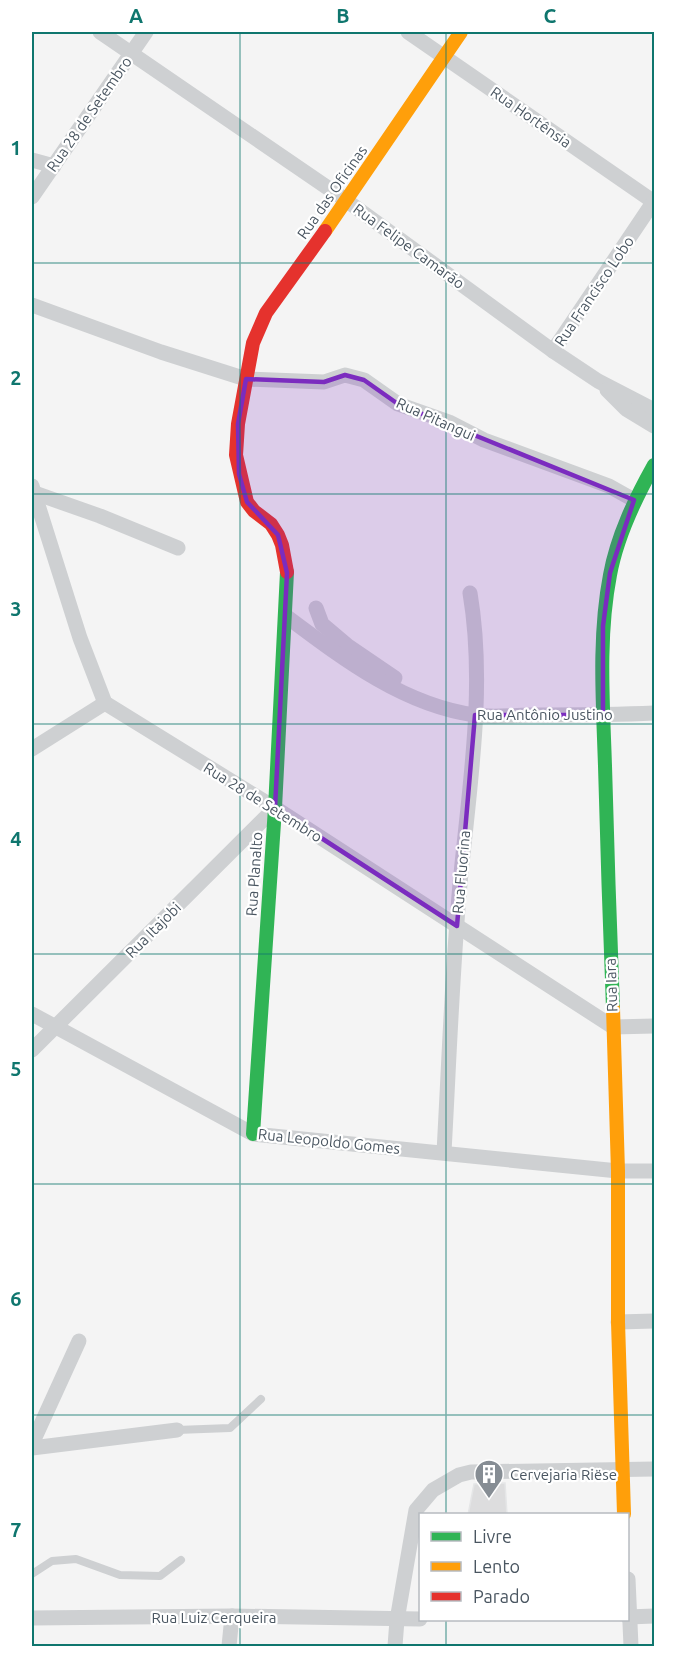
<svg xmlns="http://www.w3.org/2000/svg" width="686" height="1678" font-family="Ubuntu,sans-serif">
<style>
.building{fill:#ddddde;stroke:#e5e6e7;stroke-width:1.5}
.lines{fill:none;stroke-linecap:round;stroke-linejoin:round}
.lane{stroke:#ced0d2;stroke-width:8}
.street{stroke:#ced0d2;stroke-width:15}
.fast{stroke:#30b455;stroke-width:14}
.slow{stroke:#ff9f0a;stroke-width:14}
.jam{stroke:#e5322d;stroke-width:14}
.marked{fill:#7b2cbf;fill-opacity:0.2;stroke:#7b2cbf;stroke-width:4.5;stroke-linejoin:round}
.grid{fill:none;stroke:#0f766e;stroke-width:1.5;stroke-opacity:0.55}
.labels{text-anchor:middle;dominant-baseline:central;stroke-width:4.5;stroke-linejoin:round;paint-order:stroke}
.street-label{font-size:15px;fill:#4a5661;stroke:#fff}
.poi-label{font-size:15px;fill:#4a5661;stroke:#fff;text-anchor:start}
.neatline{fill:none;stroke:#0f766e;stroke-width:2}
.grid-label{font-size:20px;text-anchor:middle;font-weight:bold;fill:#0f766e}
</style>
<rect width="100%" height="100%" fill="#f4f4f4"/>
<path class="building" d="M 505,1483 L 507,1515 L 468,1515 L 474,1484 Z"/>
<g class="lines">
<g class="lane">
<path d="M 177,1430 L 230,1428 L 261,1399"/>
<path d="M 32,1574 L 52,1561 L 76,1559 L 120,1575 L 160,1576 L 181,1560"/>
</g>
<g class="street">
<path d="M 100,32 L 347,201 L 553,351 L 598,381 L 654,410"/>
<path d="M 408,32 L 654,202"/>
<path d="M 32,160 L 54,166"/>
<path d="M 32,197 L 146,32"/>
<path d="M 32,305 L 161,352 L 246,379 L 324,382 L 345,375 L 364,380 L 398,404 L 449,422 L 484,440 L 609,486 L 634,500"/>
<path d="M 553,351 L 654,201"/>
<path d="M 607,390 L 626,409 L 654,426"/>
<path d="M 32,486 L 80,638 L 105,703 L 275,808 L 613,1027 L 654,1026"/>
<path d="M 32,492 L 100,516 L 178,548"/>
<path d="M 316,608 L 322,624 L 348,646 L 395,678"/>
<path d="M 286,616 C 342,658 403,705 475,715 C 493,718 512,715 530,715 C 572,715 613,715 654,713"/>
<path d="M 32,749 L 105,703"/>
<path d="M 32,1014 L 253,1134 L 618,1171 L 654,1171"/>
<path d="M 32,1050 L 275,808"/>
<path d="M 444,1152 C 449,1063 452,973 460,884 C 469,788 486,688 470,593"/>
<path d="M 618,1322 L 654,1321"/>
<path d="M 32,1444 L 79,1341"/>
<path d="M 32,1448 L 177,1430"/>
<path d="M 628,1579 L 631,1646"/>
<path d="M 628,1617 L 654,1616"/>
<path d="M 32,1618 L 232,1616 L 420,1619"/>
<path d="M 229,1646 L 232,1616"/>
<path d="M 395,1646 L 397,1620 L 416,1510 L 433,1490 L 459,1475 L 471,1472 L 654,1469"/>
</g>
<g class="fast">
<path d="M 613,1008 C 610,927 607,847 605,766 C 603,703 598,637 610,575 C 617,536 635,499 654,465"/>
<path d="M 253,1134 L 275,808 L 287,572"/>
</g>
<g class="slow">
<path d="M 325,231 L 461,32"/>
<path d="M 613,1008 L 618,1171 L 618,1322 L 624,1514"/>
</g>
<path class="jam" d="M 287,572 L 282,545 L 278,535 L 271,524 L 254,511 L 247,502 L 236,455 L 238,424 L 253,343 L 266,313 L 325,231"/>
</g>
<path class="marked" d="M 345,375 L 364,380 L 398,404 L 634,500 L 610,573 L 603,626 L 603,715 L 475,715 L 457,926 L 275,808 L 287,573 L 278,535 L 247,502 L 239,474 L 238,424 L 246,379 L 324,382 Z"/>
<path class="grid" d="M 240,32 L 240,1646M 446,32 L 446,1514M 32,263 L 654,263M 32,494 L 654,494M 32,724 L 654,724M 32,954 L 654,954M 32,1184 L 654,1184M 32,1415 L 654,1415M 446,1620 L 446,1646"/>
<defs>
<g id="building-pin" transform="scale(1.5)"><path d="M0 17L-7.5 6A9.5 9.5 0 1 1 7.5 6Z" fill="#868d94" stroke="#fff"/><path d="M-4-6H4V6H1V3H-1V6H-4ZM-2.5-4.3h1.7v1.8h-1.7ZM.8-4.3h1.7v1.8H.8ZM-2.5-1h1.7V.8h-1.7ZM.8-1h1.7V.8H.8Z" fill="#fff"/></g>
</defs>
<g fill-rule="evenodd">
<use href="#building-pin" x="489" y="1474"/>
</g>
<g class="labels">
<g class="street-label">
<text transform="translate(89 114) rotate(-55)">Rua 28 de Setembro</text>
<text transform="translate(531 117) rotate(35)">Rua Hortênsia</text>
<text transform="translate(332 192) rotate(-55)">Rua das Oficinas</text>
<text transform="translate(409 246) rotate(36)">Rua Felipe Camarão</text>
<text transform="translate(594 291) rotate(-56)">Rua Francisco Lobo</text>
<text transform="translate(436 419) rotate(24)">Rua Pitangui</text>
<text x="545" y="714">Rua Antônio Justino</text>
<text transform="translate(263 802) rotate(32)">Rua 28 de Setembro</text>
<text transform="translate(461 872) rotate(-85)">Rua Fluorina</text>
<text transform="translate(254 874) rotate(-86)">Rua Planalto</text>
<text transform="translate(153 930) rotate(-45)">Rua Itajobi</text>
<text transform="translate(611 985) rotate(-92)">Rua Iara</text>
<text transform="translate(329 1141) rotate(6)">Rua Leopoldo Gomes</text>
<text x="214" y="1617">Rua Luiz Cerqueira</text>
</g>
<g class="poi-label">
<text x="510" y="1474">Cervejaria Riëse</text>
</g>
</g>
<rect width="686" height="1678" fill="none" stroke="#ffffff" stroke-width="66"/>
<rect x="419" y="1513" width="210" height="108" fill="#ffffff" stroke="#b7bbc0" stroke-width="1.5"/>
<rect x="431" y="1532" width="30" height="9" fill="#30b455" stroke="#b7bbc0" stroke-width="1.5"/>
<text x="473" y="1543" font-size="18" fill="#4a5661">Livre</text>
<rect x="431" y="1562" width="30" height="9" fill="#ff9f0a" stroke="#b7bbc0" stroke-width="1.5"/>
<text x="473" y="1573" font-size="18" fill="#4a5661">Lento</text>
<rect x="431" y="1592" width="30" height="9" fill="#e5322d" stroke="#b7bbc0" stroke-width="1.5"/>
<text x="473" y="1603" font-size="18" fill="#4a5661">Parado</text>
<rect x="33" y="33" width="620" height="1612" class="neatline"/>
<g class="grid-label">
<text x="136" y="23">A</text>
<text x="343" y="23">B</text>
<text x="550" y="23">C</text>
<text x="16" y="155">1</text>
<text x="16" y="385">2</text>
<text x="16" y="616">3</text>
<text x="16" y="846">4</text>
<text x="16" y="1076">5</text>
<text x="16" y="1306">6</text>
<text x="16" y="1537">7</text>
</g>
</svg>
